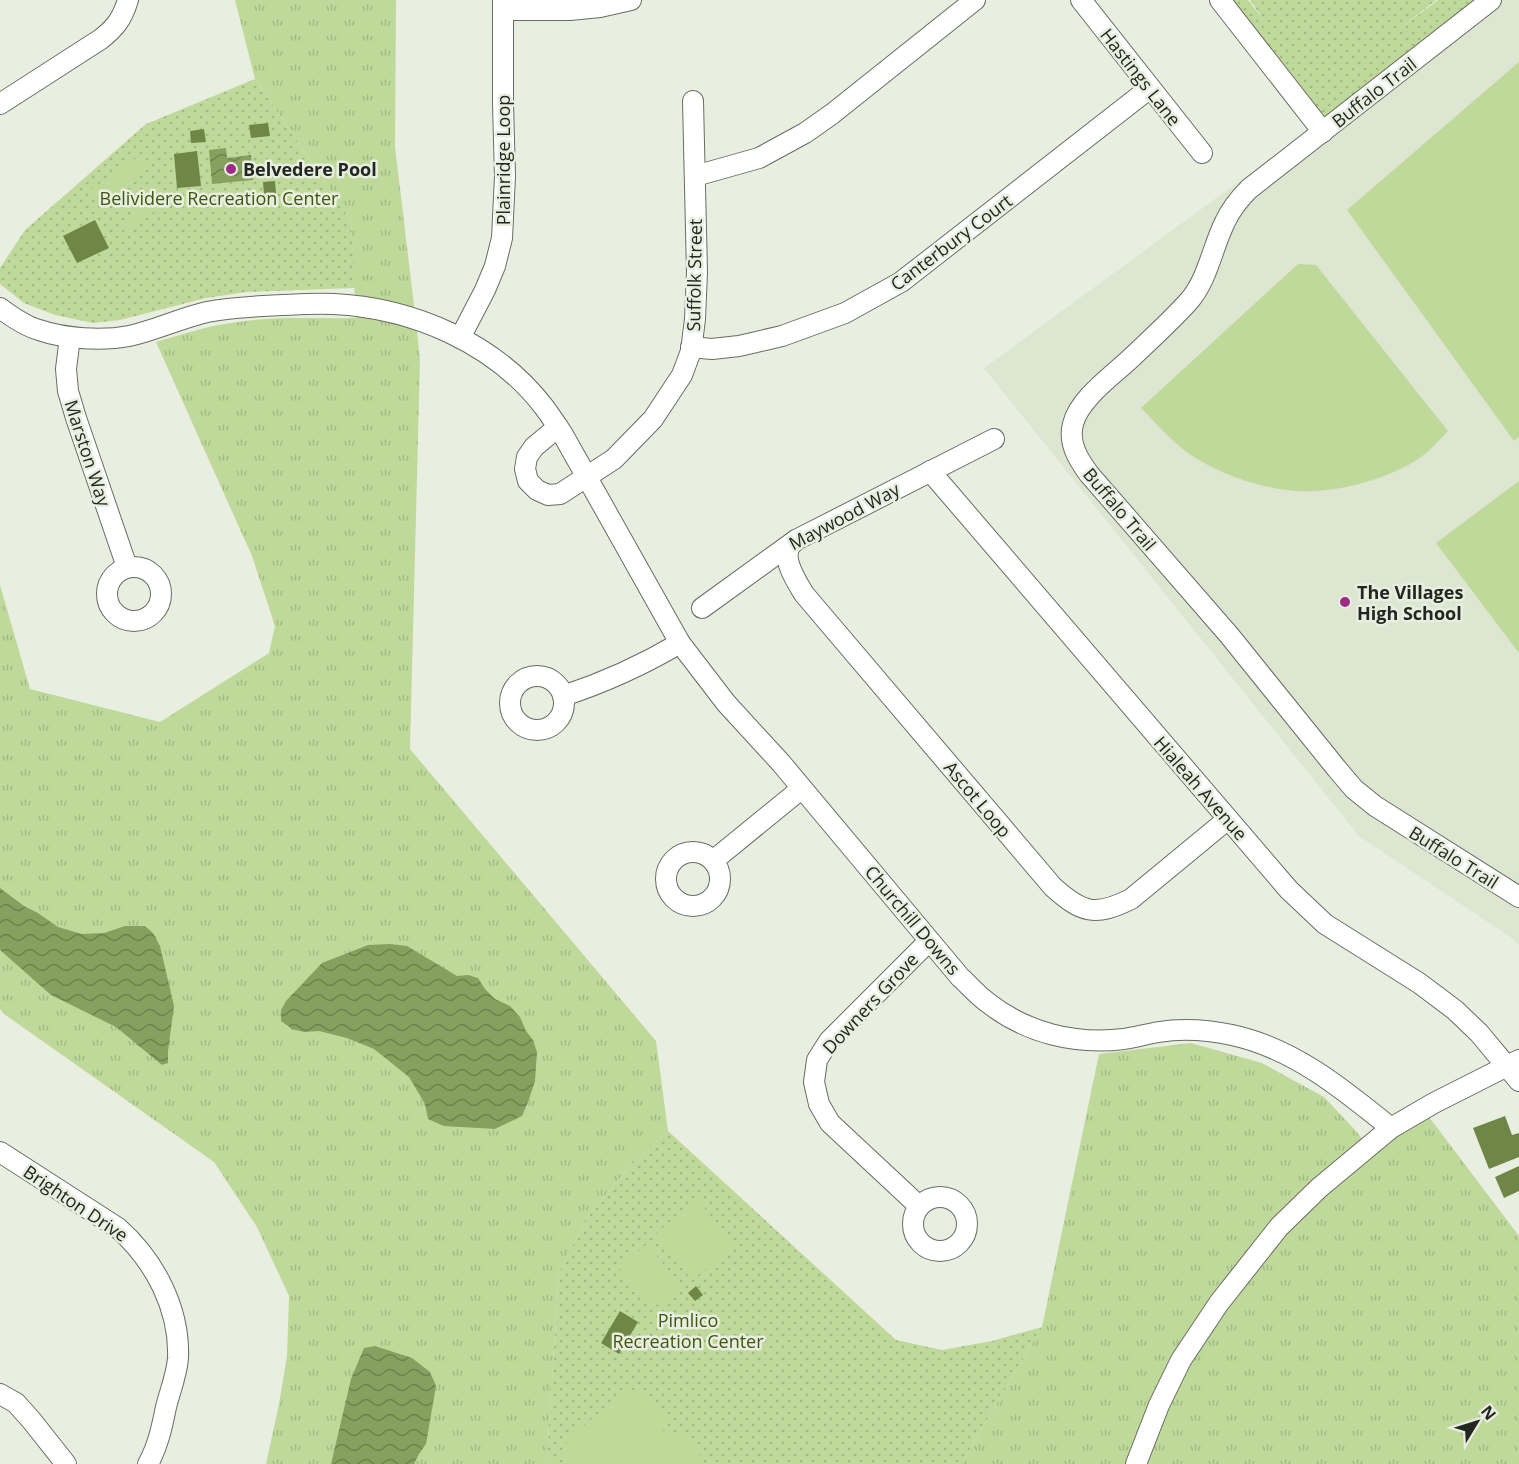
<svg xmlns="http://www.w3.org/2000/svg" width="1519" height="1464" font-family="'Open Sans',sans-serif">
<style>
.built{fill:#dce6d0}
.grass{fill:url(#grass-tufts)}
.park{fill:url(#park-dots)}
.pitch{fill:#bfd99b}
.water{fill:url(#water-waves)}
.building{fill:#6e8747}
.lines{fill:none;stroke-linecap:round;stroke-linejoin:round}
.minor-casing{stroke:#686d60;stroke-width:22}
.minor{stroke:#fff;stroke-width:20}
.poi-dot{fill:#9d2a87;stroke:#e8efe0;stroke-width:2}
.labels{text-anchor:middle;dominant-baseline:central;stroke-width:5;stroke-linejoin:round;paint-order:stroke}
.street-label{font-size:18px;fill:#242721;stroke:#e8efe0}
.poi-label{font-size:18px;font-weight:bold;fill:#242721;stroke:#e8efe0;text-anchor:start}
.park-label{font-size:18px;fill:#3e560d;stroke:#e8efe0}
</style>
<defs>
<pattern id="grass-tufts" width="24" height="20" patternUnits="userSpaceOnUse" patternTransform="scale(1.5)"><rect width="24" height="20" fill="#bfd99b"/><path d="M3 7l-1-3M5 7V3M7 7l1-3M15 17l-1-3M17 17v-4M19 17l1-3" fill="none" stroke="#a4ba85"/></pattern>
<pattern id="park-dots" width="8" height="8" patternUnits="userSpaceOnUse" patternTransform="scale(1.5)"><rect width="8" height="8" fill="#bfd99b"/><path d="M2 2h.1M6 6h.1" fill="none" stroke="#a4ba85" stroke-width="1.8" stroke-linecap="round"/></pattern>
<pattern id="water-waves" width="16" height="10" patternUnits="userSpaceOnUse" patternTransform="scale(1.5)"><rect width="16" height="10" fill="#86a05f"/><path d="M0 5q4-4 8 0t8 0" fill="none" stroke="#6d824e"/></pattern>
</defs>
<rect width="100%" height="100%" fill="#e8efe0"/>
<path class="built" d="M 1487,0 L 1519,0 L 1519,945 L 1509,936 L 1359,836 L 984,368 Z"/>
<g class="grass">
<path d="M 235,0 L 396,0 L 395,147 L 414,305 L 420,359 L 410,749 L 656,1041 L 668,1131 L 626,1171 L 587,1217 L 559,1273 L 547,1457 L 553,1464 L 266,1464 L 279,1404 L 287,1356 L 289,1296 L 257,1227 L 214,1162 L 4,1014 L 0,1009 L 0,585 L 30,689 L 160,722 L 269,653 L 275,626 L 252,556 L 156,342 C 183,334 210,325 238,322 C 277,316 317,319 356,318 L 351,221 L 255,79 Z"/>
<path d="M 1191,1043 L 1262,1063 L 1324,1097 L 1356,1131 L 1372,1151 L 1426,1113 L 1519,1236 L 1519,1464 L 961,1464 L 1042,1327 L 1099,1054 Z"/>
</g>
<g class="park">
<path d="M 1212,0 L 1248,0 L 1263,19 L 1250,0 L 1436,0 L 1398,30 L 1438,0 L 1482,0 L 1313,126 Z"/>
<path d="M 255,79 L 351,221 L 355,288 L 246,292 L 206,298 L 120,320 L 93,323 L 55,315 L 24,303 L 0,284 L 0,268 L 25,230 L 146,124 Z"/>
<path d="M 668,1131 L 896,1340 L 942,1350 L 992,1341 L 1042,1327 L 961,1464 L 553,1464 L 547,1457 L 559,1273 L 587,1217 L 626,1171 Z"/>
</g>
<g class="pitch">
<path d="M 1519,62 L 1519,437 L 1514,441 L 1347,210 Z"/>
<path d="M 142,154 L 151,167 L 100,203 L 91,190 Z"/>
<path d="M 163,194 L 168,202 L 125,232 L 120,225 Z"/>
<path d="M 1298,264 L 1316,265 L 1448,431 C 1439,440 1431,450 1421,457 C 1390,479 1337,493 1299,491 C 1268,490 1225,476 1199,460 C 1176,447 1159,426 1141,408 Z"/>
<path d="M 1519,481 L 1519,653 L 1436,543 Z"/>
<path d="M 698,1200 L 735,1246 L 692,1280 L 655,1234 Z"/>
<path d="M 647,1244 L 681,1286 L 653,1308 L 619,1267 Z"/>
<path d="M 628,1390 L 645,1390 L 664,1415 L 663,1431 L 682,1433 L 701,1457 L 700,1464 L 572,1464 L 565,1455 L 567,1439 Z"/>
</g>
<g class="water">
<path d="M 226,148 L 227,158 L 251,155 L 253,180 L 212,184 L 209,150 Z"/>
<path d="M 0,888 L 24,906 L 38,913 L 58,927 L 82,934 L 104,933 L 125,926 L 145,926 L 153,933 L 160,946 L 174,1006 L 168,1051 L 168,1063 L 162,1065 L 116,1027 L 51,995 L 0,950 Z"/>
<path d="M 390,944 L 407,946 L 457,976 L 468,975 L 478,978 L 485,989 L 495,999 L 510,1006 L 520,1017 L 526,1031 L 533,1040 L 537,1052 L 535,1081 L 528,1102 L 522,1116 L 495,1129 L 444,1126 L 428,1119 L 425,1104 L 409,1077 L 374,1049 L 347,1038 L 319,1031 L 304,1032 L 292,1029 L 281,1021 L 281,1010 L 286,1001 L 322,963 L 368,945 Z"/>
<path d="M 375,1346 L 412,1358 L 430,1372 L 436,1386 L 426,1444 L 419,1454 L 414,1464 L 331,1464 L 351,1379 L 364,1348 Z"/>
</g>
<g class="building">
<path d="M 268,123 L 270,136 L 251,138 L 249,125 Z"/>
<path d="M 204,129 L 206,142 L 191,143 L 190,131 Z"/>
<path d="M 197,151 L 201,186 L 177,188 L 174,154 Z"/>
<path d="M 275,181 L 276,193 L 264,194 L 263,182 Z"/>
<path d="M 95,220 L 109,248 L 77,263 L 63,236 Z"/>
<path d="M 1505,1116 L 1512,1135 L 1519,1133 L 1519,1157 L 1489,1169 L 1473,1128 Z"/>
<path d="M 1519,1166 L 1519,1191 L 1504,1198 L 1495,1177 Z"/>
<path d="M 696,1286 L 703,1295 L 695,1301 L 688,1293 Z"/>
<path d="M 620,1311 L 638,1322 L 619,1354 L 601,1343 Z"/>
</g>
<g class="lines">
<g class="minor-casing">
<g id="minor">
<path d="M 1081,0 L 1202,153"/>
<path d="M 1220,0 L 1323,132"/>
<path d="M 1491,0 L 1249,189 C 1239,199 1231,209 1225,222 C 1212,248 1208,279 1189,301 C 1171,321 1150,340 1130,359 C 1112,376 1079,399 1073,424 C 1068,443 1078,459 1089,474 L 1229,635 L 1337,769 L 1354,789 L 1375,806 L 1519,897"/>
<path d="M 503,10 L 570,10 L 600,7 L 631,0"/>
<path d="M 0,104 L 101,39 C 116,27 122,19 128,0"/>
<path d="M 695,176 L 759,158 L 805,133 L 832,114 L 975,0"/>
<path d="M 0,308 C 12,317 25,326 39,330 C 65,339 103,341 129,336 C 156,330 181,318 207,312 C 232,307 259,306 284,305 C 301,304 318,303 334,304 C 413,308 495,343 544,407 C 550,415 556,424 562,433 L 680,643 L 726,703 L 781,763 L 960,977 C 969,985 977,995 987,1002 C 1026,1033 1075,1045 1124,1039 C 1136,1037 1147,1034 1159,1032 C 1183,1028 1208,1030 1232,1035 C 1293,1048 1343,1089 1391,1128"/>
<path d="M 70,337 L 66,369 L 68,391 L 76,418 L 127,567"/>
<path d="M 460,338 L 485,290 L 495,266 L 502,238 L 505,176 L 503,104 L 503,0"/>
<path d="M 691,347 L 712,349 L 739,346 L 782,336 L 845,313 L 901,282 L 1150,88"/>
<path d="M 558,427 L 534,447 L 527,457 L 525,469 L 528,481 L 537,490 L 548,495 L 560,494 L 614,459 L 653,419 L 682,375 L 691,351 L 695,319 L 697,272 L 693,101"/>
<path d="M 930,471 L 1289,890 L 1325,924 L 1419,983 L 1455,1010 L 1479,1033 L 1519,1081"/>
<path d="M 796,540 C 794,542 791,544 789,548 C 783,562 797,582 804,594 L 1053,887 C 1082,913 1095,917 1131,899 L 1228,819"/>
<circle cx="134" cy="594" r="27"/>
<path d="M 702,608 L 796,540 L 994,439"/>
<circle cx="537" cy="703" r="27"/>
<path d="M 563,696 C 606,682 641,666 680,643"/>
<circle cx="693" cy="879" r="27"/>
<path d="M 714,860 L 801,789"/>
<path d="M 0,1152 L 118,1228 C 154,1260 180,1308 178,1358 C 177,1374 170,1391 166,1407 C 162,1427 158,1446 148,1464"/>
<circle cx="940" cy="1224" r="27"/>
<path d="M 919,1206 L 830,1123 L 819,1104 L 814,1082 L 817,1060 L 829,1041 L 929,941"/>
<path d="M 0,1394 L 16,1403 L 32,1421 L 66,1464"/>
<path d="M 1136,1464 L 1159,1405 L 1181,1360 L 1219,1303 L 1279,1227 L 1319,1188 L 1391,1128 L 1434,1103 L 1519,1060"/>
</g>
</g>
<use href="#minor" class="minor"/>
</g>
<g class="poi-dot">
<circle cx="231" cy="169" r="6"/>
<circle cx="1345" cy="602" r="6"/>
</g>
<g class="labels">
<g class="street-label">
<text transform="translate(1141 77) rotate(52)">Hastings Lane</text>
<text transform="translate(1374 92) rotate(-38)">Buffalo Trail</text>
<text transform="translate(503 160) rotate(-90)">Plainridge Loop</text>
<text transform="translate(951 242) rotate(-37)">Canterbury Court</text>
<text transform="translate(694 275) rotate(-89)">Suffolk Street</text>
<text transform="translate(88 453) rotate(72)">Marston Way</text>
<text transform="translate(1120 509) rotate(50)">Buffalo Trail</text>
<text transform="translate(844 516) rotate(-28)">Maywood Way</text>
<text transform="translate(1201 788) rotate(49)">Hialeah Avenue</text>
<text transform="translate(978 799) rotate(50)">Ascot Loop</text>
<text transform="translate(1454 857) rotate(32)">Buffalo Trail</text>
<text transform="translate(913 920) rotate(50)">Churchill Downs</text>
<text transform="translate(870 1003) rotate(-47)">Downers Grove</text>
<text transform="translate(76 1203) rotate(34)">Brighton Drive</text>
</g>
<g class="poi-label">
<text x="243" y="169">Belvedere Pool</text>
<text x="1357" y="592">The Villages<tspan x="1357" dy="21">High School</tspan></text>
</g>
<g class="park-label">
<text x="219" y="198">Belividere Recreation Center</text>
<text x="688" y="1320">Pimlico<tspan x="688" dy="21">Recreation Center</tspan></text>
</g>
</g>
<g transform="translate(1477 1422) rotate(52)" stroke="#e8efe0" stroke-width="4.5" paint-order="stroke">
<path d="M0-4.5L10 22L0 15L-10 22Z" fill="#242721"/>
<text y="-9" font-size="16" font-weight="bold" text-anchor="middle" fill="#242721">N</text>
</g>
</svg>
